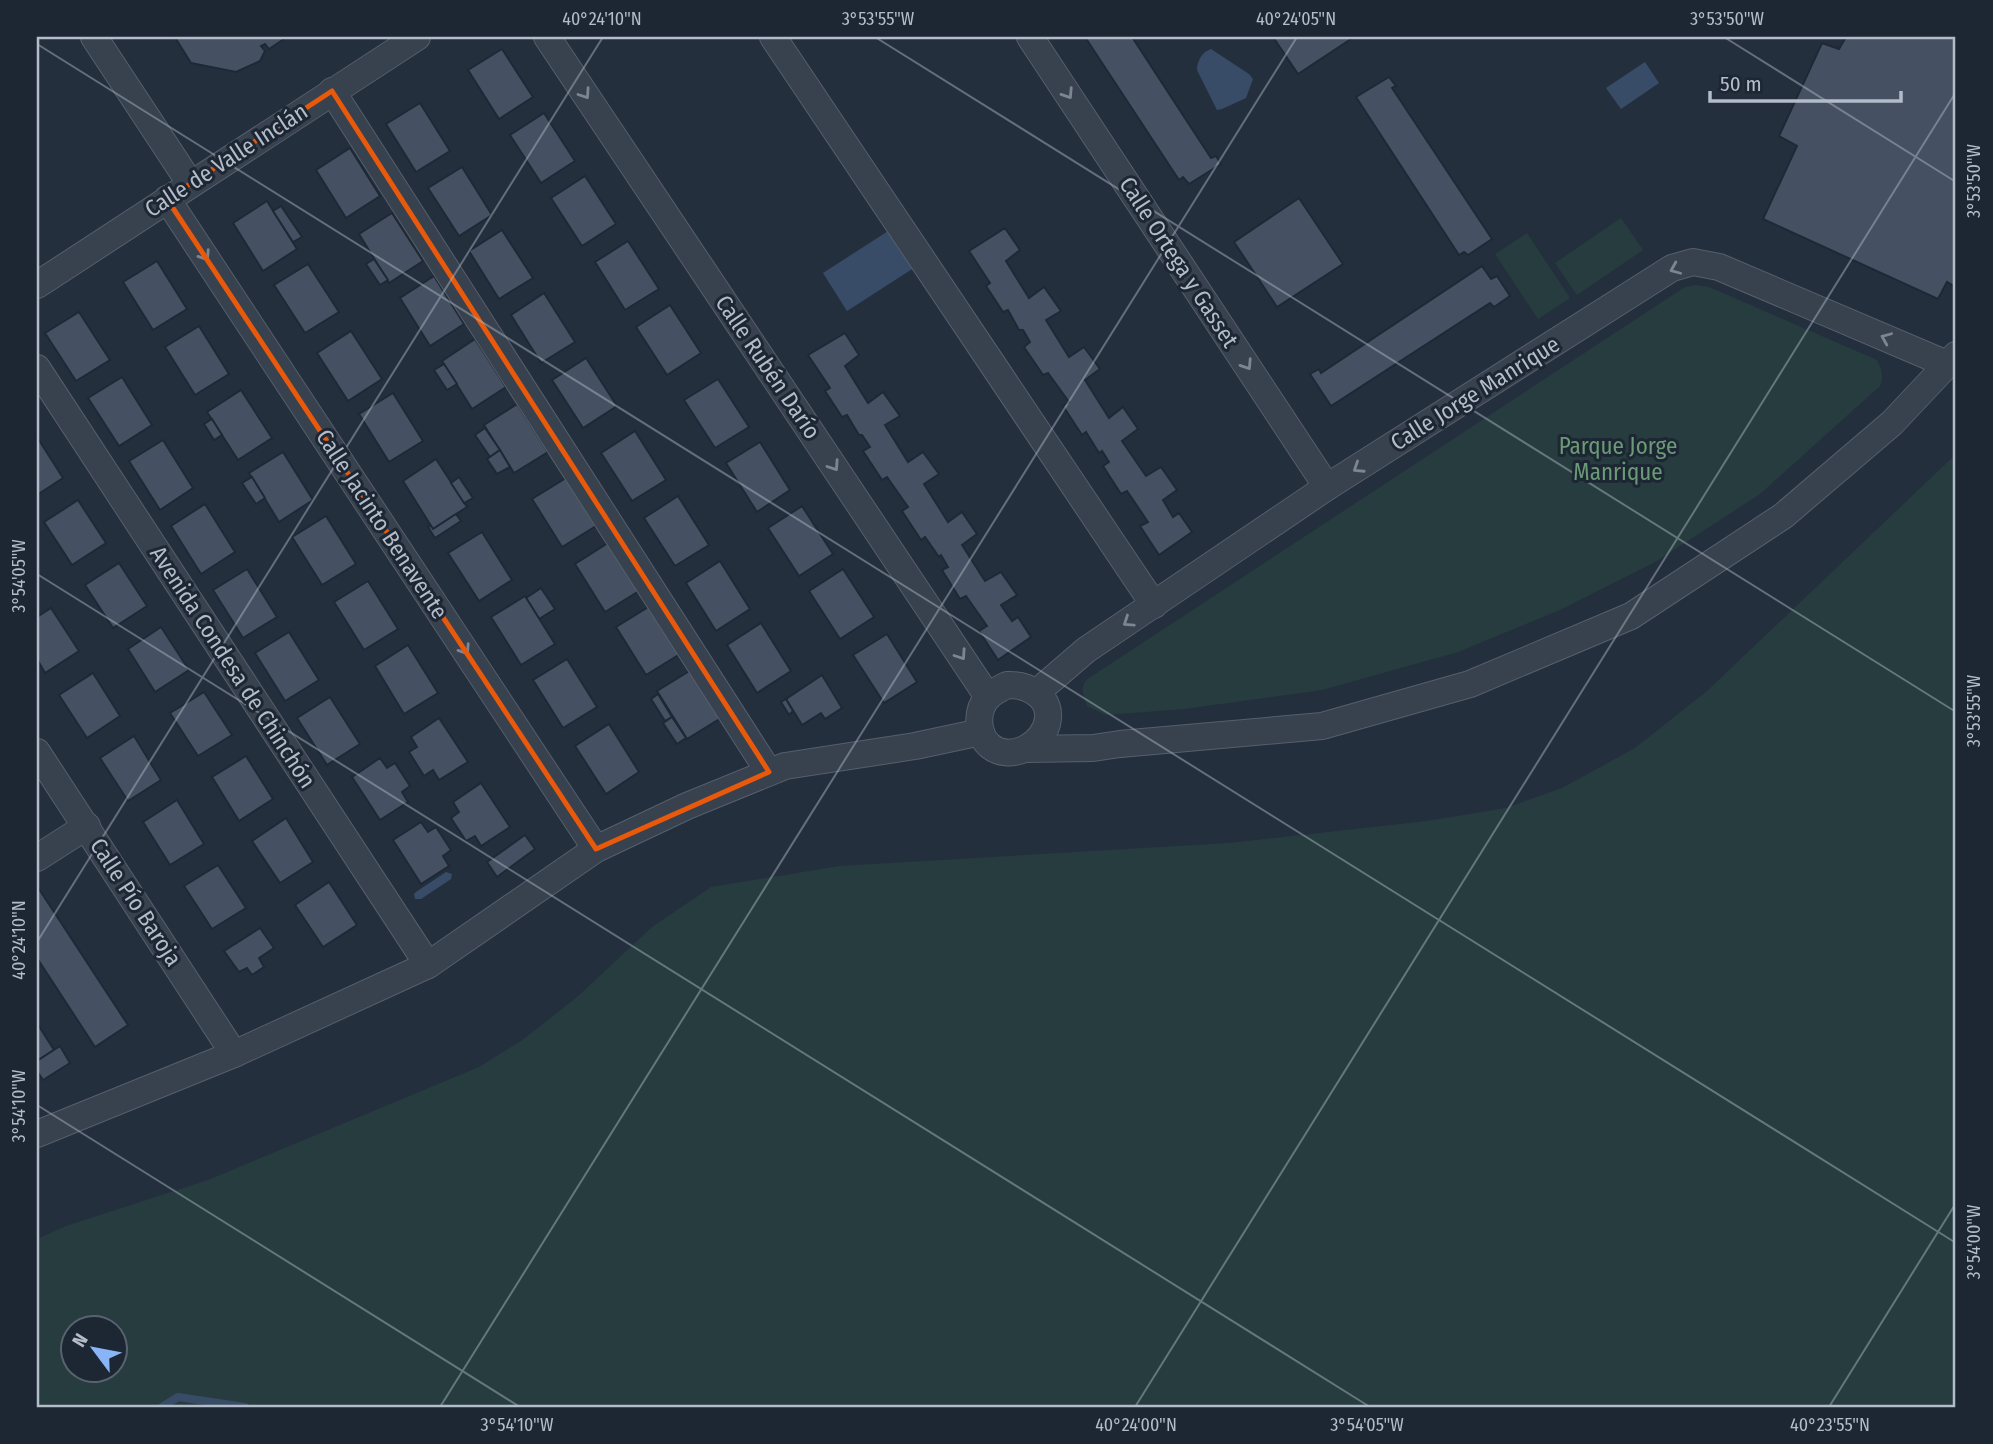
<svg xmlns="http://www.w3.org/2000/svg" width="1993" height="1444" font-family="'Fira Sans Condensed',sans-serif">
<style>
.green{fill:#263c3f;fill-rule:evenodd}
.water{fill:#394c67}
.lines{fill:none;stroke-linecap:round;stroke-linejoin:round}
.stream{stroke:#394c67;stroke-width:8}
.building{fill:#455162;stroke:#1f2835;stroke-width:2}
.minor-casing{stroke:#565f6c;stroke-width:28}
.minor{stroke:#38414e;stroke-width:26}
.oneway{stroke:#7c8592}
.marked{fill:none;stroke:#e8590c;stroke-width:5;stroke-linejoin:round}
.ticks{fill:none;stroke:#b4bcc9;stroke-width:2;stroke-opacity:0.45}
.labels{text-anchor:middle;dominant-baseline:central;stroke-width:6;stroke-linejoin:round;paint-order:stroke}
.street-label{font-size:23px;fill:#b4bcc9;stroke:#1d2633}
.park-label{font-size:23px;fill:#6b9a76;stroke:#1d2633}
.neatline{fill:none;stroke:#b4bcc9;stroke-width:2.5}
.ticks-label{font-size:18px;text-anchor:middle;fill:#b4bcc9}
</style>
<rect width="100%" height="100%" fill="#242f3e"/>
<g class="green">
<path d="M 1621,218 L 1643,250 L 1577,295 L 1555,263 Z"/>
<path d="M 1527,233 L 1570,298 L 1538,319 L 1495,254 Z"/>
<path d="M 1696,285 L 1709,287 L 1877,360 C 1882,370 1884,376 1880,386 L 1760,494 L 1657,561 L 1560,610 L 1458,652 L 1322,690 L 1184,709 L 1106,715 L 1087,706 C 1083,696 1079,685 1089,678 L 1685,287 Z"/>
<path d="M 1956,454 L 1956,1407 L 37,1407 L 37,1239 L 66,1226 L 208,1180 L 479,1067 L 521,1041 L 576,998 L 652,927 L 711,887 L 839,866 L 1229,843 L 1427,821 L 1506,808 L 1562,788 L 1635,748 L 1707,691 ZM 116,1328 L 116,1370 L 74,1370 L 74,1328 Z"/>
</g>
<g class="water">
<path d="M 1211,49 L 1249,74 L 1253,79 L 1246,98 L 1222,109 L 1217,110 L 1197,70 C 1197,61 1202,52 1211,49 Z"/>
<path d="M 1645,62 L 1659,83 L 1621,109 L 1606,88 Z"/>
<path d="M 896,226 L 920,264 L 847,311 L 823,273 Z"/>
<path d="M 446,872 L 452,874 L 451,879 L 421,899 L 415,899 L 414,894 L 416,892 Z"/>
</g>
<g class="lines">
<path class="stream" d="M 162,1407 L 178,1397 L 245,1407"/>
</g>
<g class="building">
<path d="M 180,37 L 287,37 L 269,49 L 265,44 L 261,46 L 265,51 L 260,61 L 236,72 L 191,63 L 176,39 Z"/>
<path d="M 1085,37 L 1132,37 L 1211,158 L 1216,156 L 1221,164 L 1189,184 L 1183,177 L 1179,180 Z"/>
<path d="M 1273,37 L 1354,37 L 1298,74 Z"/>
<path d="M 1846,37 L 1956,37 L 1956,281 L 1954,286 L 1947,282 L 1938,299 L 1763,219 L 1797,146 L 1779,136 L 1822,43 L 1839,49 Z"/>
<path d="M 502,49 L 533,97 L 499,119 L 468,70 Z"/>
<path d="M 1389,77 L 1396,86 L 1392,88 L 1492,239 L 1468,255 L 1464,252 L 1459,255 L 1356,97 Z"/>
<path d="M 420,103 L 450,151 L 416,172 L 386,124 Z"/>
<path d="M 544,113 L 575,161 L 541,183 L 510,135 Z"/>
<path d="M 350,148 L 380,196 L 346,218 L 316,170 Z"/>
<path d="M 462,167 L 492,215 L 459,236 L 428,188 Z"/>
<path d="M 585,176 L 616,224 L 582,246 L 551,198 Z"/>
<path d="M 1299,198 L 1343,264 L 1277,307 L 1234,242 Z"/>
<path d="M 267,201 L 297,249 L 263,271 L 233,223 Z"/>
<path d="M 281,206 L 302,237 L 293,242 L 273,211 Z"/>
<path d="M 392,213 L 423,261 L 389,283 L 359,234 Z"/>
<path d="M 1005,228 L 1020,250 L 1006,261 L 1029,298 L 1044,287 L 1061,311 L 1046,320 L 1069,357 L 1084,347 L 1100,369 L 1085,380 L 1109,418 L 1123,407 L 1138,429 L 1122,441 L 1146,476 L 1161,467 L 1177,490 L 1163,500 L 1173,517 L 1179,513 L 1192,532 L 1159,555 L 1140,526 L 1148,522 L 1127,491 L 1121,494 L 1103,466 L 1109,462 L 1102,451 L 1099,453 L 1086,432 L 1082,435 L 1063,406 L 1069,402 L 1048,373 L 1043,375 L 1024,347 L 1030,342 L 1023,330 L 1019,330 L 1008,310 L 1003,312 L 986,286 L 990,283 L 969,251 Z"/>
<path d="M 502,230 L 533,278 L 499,299 L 469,251 Z"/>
<path d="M 628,241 L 659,289 L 625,310 L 595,262 Z"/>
<path d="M 374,259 L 388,280 L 380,285 L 366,264 Z"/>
<path d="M 157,261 L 187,309 L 153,330 L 123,282 Z"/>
<path d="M 308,264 L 339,312 L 305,333 L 274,285 Z"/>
<path d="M 1482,266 L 1491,279 L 1497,276 L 1510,296 L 1494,307 L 1490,303 L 1331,406 L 1310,374 L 1319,369 L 1321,373 Z"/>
<path d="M 434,276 L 464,324 L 430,346 L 400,298 Z"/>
<path d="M 544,293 L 575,342 L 541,363 L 511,315 Z"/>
<path d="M 670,305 L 701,353 L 667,375 L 636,327 Z"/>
<path d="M 79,312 L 110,360 L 76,381 L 45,333 Z"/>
<path d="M 199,326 L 229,374 L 195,395 L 165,347 Z"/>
<path d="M 351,331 L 382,379 L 348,401 L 317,353 Z"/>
<path d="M 845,333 L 859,355 L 845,366 L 868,403 L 883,392 L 900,416 L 885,425 L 908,462 L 923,452 L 939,474 L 924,484 L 948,522 L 962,512 L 977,534 L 962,545 L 985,581 L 1001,572 L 1017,595 L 1001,605 L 1012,621 L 1018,617 L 1031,637 L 998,660 L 979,631 L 987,626 L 966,596 L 960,599 L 942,570 L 948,567 L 941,555 L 939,557 L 925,537 L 921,540 L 902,511 L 908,507 L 887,477 L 882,480 L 863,451 L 870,447 L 862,435 L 859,435 L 847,415 L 842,417 L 825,391 L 830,388 L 808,355 Z"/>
<path d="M 475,339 L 506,387 L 472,409 L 442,361 Z"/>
<path d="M 586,358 L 617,406 L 583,428 L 552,380 Z"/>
<path d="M 444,364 L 457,384 L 447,390 L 434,370 Z"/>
<path d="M 122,377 L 152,425 L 119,446 L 88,398 Z"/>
<path d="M 718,379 L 749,427 L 715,448 L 684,400 Z"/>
<path d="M 241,390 L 272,438 L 238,460 L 207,412 Z"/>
<path d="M 393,393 L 423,441 L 389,462 L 359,414 Z"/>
<path d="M 517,404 L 548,452 L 514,473 L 484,425 Z"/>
<path d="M 212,419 L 222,435 L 214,440 L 204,424 Z"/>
<path d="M 485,428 L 500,450 L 490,457 L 475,435 Z"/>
<path d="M 635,431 L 666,480 L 632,501 L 601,453 Z"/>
<path d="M 37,437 L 63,478 L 37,495 Z"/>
<path d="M 163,440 L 193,488 L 160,510 L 129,461 Z"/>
<path d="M 760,442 L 790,490 L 757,512 L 726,463 Z"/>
<path d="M 500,450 L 510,467 L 497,474 L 487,459 Z"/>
<path d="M 283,452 L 313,500 L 279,522 L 249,473 Z"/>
<path d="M 436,459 L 467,507 L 433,529 L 403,481 Z"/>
<path d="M 252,477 L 265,498 L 256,504 L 242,483 Z"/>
<path d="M 459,477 L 473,498 L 464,503 L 451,483 Z"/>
<path d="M 566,478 L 596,526 L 562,547 L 532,499 Z"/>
<path d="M 678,496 L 709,545 L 675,566 L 644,518 Z"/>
<path d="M 78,500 L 106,543 L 72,565 L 44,522 Z"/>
<path d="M 205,504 L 235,552 L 201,574 L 171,526 Z"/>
<path d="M 802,506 L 833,554 L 799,576 L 768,528 Z"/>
<path d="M 456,514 L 461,521 L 435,538 L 428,527 L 430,525 L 433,529 Z"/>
<path d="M 326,516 L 356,564 L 322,585 L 292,537 Z"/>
<path d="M 482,532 L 512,580 L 479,601 L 448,553 Z"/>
<path d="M 608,543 L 639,591 L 605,612 L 575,564 Z"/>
<path d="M 720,561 L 750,609 L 716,631 L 686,583 Z"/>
<path d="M 119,563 L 147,606 L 113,628 L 85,585 Z"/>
<path d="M 247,569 L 277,617 L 243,638 L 213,590 Z"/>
<path d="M 843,569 L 874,617 L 840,639 L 809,591 Z"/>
<path d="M 368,581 L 398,629 L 364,650 L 334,602 Z"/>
<path d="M 541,588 L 555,609 L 539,619 L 526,598 Z"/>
<path d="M 525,596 L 555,644 L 521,665 L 491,617 Z"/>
<path d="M 650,606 L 680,654 L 646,675 L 616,627 Z"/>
<path d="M 51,608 L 79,651 L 45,673 L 37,659 L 37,617 Z"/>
<path d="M 761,623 L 791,671 L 757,693 L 727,645 Z"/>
<path d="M 161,627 L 189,670 L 155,692 L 128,649 Z"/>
<path d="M 289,632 L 319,680 L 285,701 L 255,653 Z"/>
<path d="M 887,634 L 917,682 L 884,703 L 853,655 Z"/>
<path d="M 408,645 L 438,693 L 404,714 L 375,666 Z"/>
<path d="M 567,659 L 597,707 L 563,728 L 533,680 Z"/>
<path d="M 691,670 L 721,718 L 687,739 L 657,691 Z"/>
<path d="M 93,673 L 120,716 L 87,738 L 59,695 Z"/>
<path d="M 822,675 L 842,708 L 825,719 L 821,713 L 802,725 L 786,699 Z"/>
<path d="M 204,692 L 232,735 L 198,756 L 170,713 Z"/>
<path d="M 658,694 L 672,717 L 665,721 L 651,699 Z"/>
<path d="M 330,697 L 360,744 L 327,765 L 297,718 Z"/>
<path d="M 786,699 L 793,711 L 789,715 L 781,702 Z"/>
<path d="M 672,717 L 686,738 L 677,744 L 663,723 Z"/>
<path d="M 439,718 L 468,762 L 439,780 L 433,770 L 424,776 L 409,752 L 417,747 L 411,737 Z"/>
<path d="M 609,724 L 639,772 L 606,794 L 575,746 Z"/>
<path d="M 134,736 L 161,780 L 128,801 L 100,758 Z"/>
<path d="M 246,756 L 273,799 L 239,821 L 212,777 Z"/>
<path d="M 380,758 L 387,768 L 395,763 L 410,786 L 402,792 L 408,802 L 380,820 L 352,777 Z"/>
<path d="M 481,783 L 510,827 L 481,846 L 475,836 L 466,841 L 451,818 L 459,812 L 453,802 Z"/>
<path d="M 177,800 L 204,844 L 170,865 L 143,822 Z"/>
<path d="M 286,818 L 313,862 L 280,883 L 252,841 Z"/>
<path d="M 421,822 L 428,832 L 436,827 L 451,850 L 443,856 L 449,866 L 421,884 L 393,840 Z"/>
<path d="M 525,835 L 535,849 L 497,877 L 487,862 Z"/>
<path d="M 218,865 L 246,908 L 212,929 L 184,886 Z"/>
<path d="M 329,882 L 357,925 L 323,947 L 295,905 Z"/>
<path d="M 37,886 L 128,1025 L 95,1047 L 37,958 Z"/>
<path d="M 260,928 L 274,948 L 259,958 L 264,967 L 252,975 L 247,968 L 239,972 L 224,951 Z"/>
<path d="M 37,1023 L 54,1050 L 37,1061 Z"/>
<path d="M 60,1046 L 70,1063 L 43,1080 L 37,1071 L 37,1061 Z"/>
</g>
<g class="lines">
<g class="minor-casing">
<g id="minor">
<path d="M 94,37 L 190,183"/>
<path d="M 547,37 L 988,697"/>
<path d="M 773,37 L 1154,605"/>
<path d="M 1030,37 L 1327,487"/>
<path d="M 332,91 L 769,772"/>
<path d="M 167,199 L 596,849"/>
<path d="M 37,285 L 417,37"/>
<path d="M 37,368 L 428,965"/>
<path d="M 1007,685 C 1026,684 1050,695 1048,718 C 1046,744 1011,763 990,746 C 976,734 976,710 988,697 C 993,692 1001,688 1007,685 Z"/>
<path d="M 1036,693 L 1086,650 L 1327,487 L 1672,268 L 1693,262 L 1719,267 L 1949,365"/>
<path d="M 1026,749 L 1093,748 L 1120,744 L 1322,726 L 1470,684 L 1631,616 L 1783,516 L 1892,423 L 1956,355"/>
<path d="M 37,752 L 234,1054"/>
<path d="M 37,858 L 87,826"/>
<path d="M 37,1134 L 234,1054 L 428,965 L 596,849 L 687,806 L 785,766 L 915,746 L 981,732"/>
</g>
</g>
<use href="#minor" class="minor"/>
</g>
<defs><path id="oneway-chevron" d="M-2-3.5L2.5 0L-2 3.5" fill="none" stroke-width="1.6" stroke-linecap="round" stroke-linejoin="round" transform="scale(1.75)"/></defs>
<g class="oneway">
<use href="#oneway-chevron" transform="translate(585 94) rotate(56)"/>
<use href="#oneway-chevron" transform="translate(1068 94) rotate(57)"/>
<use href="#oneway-chevron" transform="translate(205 256) rotate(57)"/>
<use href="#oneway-chevron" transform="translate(1675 269) rotate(157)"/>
<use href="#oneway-chevron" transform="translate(1886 338) rotate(-157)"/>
<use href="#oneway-chevron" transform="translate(1247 365) rotate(57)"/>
<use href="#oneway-chevron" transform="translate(834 466) rotate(56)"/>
<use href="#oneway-chevron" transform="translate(1358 468) rotate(147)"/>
<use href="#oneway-chevron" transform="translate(1128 622) rotate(146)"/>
<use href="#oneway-chevron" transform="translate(465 650) rotate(57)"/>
<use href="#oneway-chevron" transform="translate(961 655) rotate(56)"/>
</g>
<path class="marked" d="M 332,91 L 769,772 L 596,849 L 167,199 Z"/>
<path class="ticks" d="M 875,37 L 1956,712M 1724,37 L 1956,182M 37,44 L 1956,1243M 37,574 L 1370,1407M 37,942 L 603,37M 37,1105 L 520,1407M 440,1407 L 1297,37M 1135,1407 L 1956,92M 1829,1407 L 1956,1203"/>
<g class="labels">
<g class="street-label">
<text transform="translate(226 160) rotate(-33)">Calle de Valle Inclán</text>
<text transform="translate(1179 262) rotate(57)">Calle Ortega y Gasset</text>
<text transform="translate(768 367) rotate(56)">Calle Rubén Darío</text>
<text transform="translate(1475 393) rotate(-32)">Calle Jorge Manrique</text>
<text transform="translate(382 524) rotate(57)">Calle Jacinto Benavente</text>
<text transform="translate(233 667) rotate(57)">Avenida Condesa de Chinchón</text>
<text transform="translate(136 902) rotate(57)">Calle Pío Baroja</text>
</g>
<g class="park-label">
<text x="1618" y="446">Parque Jorge<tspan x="1618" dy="26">Manrique</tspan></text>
</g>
</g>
<rect width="1993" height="1444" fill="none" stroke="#1d2633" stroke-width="77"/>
<g transform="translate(94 1349) rotate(302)"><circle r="33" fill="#1d2633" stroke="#59626f" stroke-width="2"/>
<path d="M0-5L12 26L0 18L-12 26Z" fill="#8ab4f8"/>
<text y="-10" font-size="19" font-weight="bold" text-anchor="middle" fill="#b4bcc9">N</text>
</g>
<path d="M1710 91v10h191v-10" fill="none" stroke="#b4bcc9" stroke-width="3.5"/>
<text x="1720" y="91" font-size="21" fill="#b4bcc9" stroke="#1d2633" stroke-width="5" paint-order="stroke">50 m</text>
<rect x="38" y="38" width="1916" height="1368" class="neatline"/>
<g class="ticks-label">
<text x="602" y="25">40°24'10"N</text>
<text x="878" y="25">3°53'55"W</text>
<text x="1296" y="25">40°24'05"N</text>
<text x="1727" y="25">3°53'50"W</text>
<text transform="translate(1974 181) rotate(-90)" y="6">3°53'50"W</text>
<text transform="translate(19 576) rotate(-90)" y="6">3°54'05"W</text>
<text transform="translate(1974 711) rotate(-90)" y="6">3°53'55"W</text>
<text transform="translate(19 940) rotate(-90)" y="6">40°24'10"N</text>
<text transform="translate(19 1106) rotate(-90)" y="6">3°54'10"W</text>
<text transform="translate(1974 1242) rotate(-90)" y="6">3°54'00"W</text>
<text x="517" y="1431">3°54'10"W</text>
<text x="1136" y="1431">40°24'00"N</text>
<text x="1367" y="1431">3°54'05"W</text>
<text x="1830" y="1431">40°23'55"N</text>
</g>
</svg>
